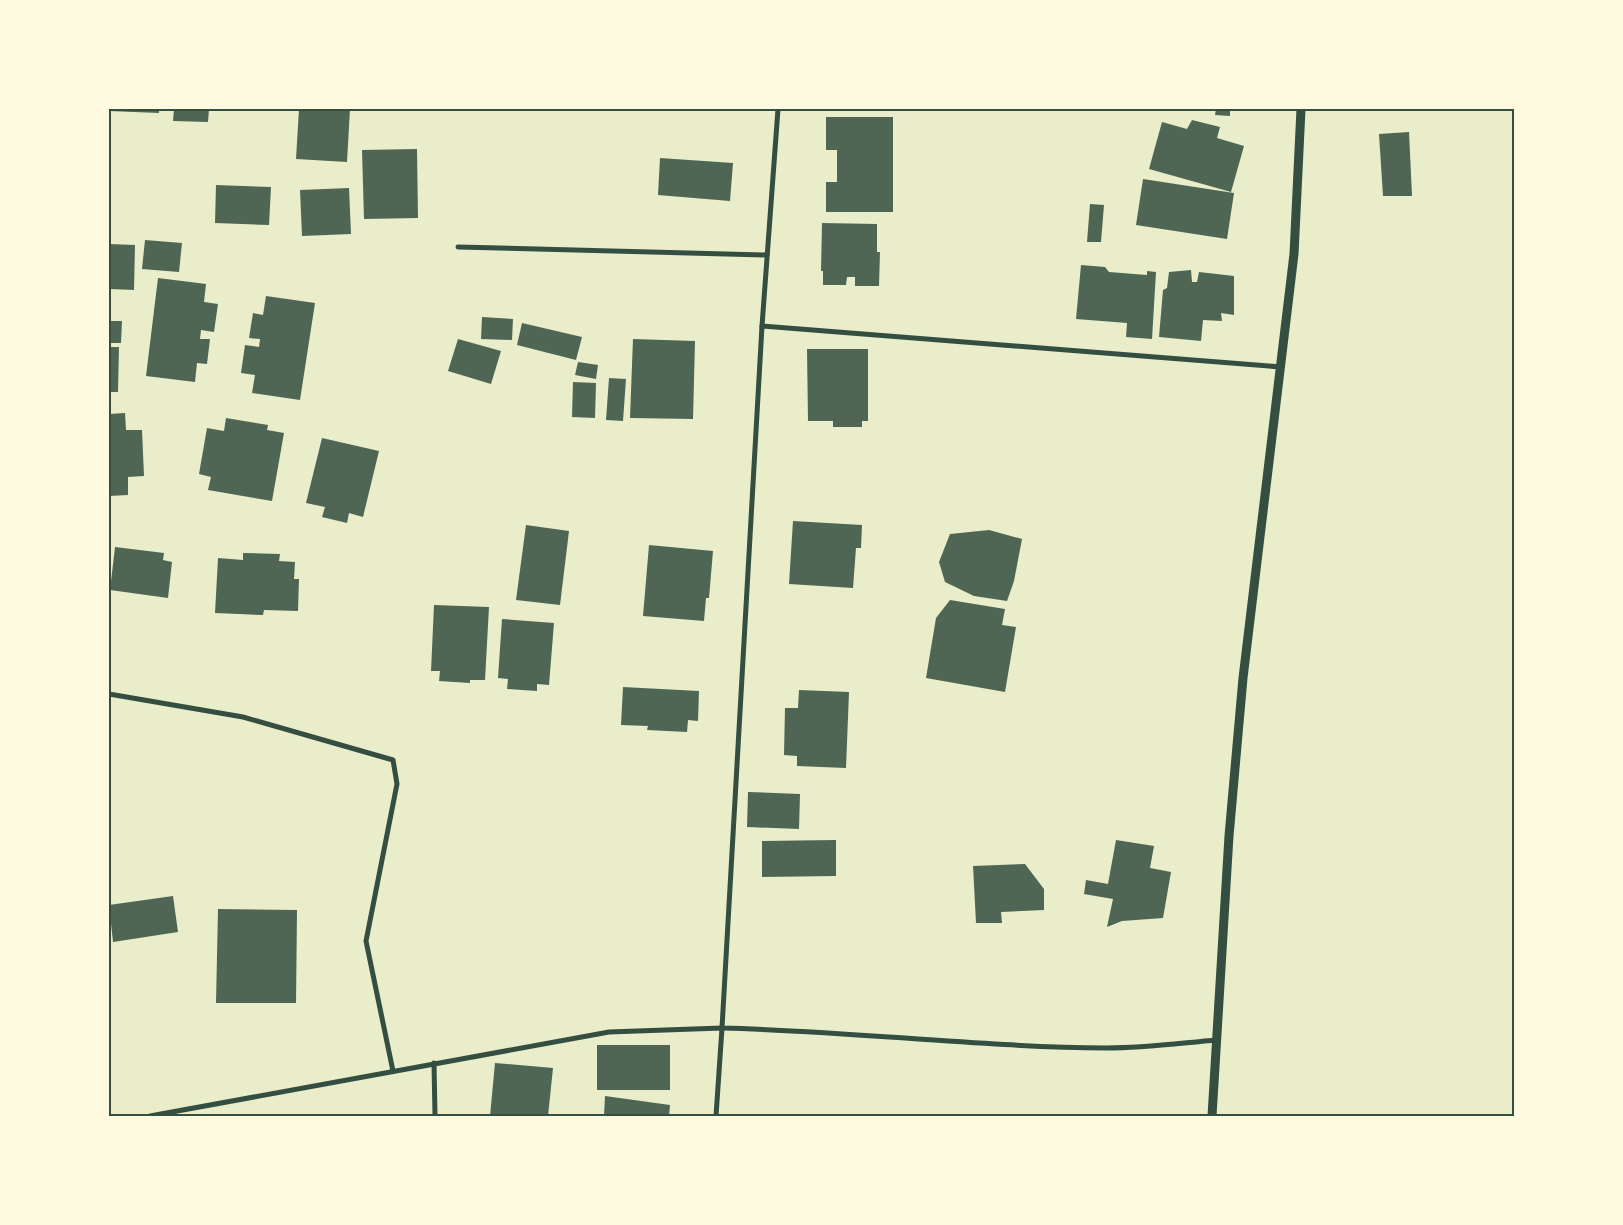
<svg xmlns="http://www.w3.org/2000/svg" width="1623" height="1225" font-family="Figtree,sans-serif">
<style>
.building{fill:#4f6655}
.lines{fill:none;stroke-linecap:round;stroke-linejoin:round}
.minor{stroke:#344e41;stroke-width:5}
.tertiary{stroke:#344e41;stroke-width:9}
.neatline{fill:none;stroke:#344e41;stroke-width:2}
</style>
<rect width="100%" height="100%" fill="#e9edc9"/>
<g class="building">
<path d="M 109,109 L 159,109 L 159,113 L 109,111 Z"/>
<path d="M 174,109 L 209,109 L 208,122 L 173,121 Z"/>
<path d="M 299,109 L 350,109 L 347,162 L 296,159 Z"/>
<path d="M 1216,109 L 1230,109 L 1230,116 L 1215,115 Z"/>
<path d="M 826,117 L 893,117 L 893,212 L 826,212 L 826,182 L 837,182 L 837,150 L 826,150 Z"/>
<path d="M 1192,120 L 1220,127 L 1217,138 L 1244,146 L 1231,192 L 1149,169 L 1162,122 L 1187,129 Z"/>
<path d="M 1409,132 L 1412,196 L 1383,196 L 1379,134 Z"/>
<path d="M 417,149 L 418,218 L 364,219 L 362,150 Z"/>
<path d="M 660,158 L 733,163 L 730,201 L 658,195 Z"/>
<path d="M 1143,179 L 1234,193 L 1227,239 L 1136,225 Z"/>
<path d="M 216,185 L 271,187 L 269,225 L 215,223 Z"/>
<path d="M 349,188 L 351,234 L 302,236 L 300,190 Z"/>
<path d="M 1090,204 L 1104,205 L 1101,242 L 1087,242 Z"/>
<path d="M 822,223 L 877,224 L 877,252 L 880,252 L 879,286 L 855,286 L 855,277 L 847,277 L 846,285 L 823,285 L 823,271 L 821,271 Z"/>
<path d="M 145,240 L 182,243 L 179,272 L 142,269 Z"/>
<path d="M 109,244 L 135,245 L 134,290 L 109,289 Z"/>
<path d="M 1081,265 L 1105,267 L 1109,272 L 1147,275 L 1147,271 L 1156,272 L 1152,339 L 1126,337 L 1127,323 L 1076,319 Z"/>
<path d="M 1191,270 L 1192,282 L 1197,282 L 1199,272 L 1234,276 L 1234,315 L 1221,313 L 1222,321 L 1203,320 L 1201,341 L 1159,337 L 1163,290 L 1167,288 L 1169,272 Z"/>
<path d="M 158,278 L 206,284 L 204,302 L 218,304 L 214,332 L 201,330 L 200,339 L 210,339 L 207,364 L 197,363 L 195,382 L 146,376 Z"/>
<path d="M 266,296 L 315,303 L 300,400 L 252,393 L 255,375 L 241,373 L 245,345 L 259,347 L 260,339 L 249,338 L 253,313 L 263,315 Z"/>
<path d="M 482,317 L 513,319 L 512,340 L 481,339 Z"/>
<path d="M 109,321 L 122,321 L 121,343 L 109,343 Z"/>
<path d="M 522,323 L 582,337 L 576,360 L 517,345 Z"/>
<path d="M 458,339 L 501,351 L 491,384 L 448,371 Z"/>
<path d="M 633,339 L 695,341 L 693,419 L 630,418 Z"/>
<path d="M 109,347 L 119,347 L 118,392 L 109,392 Z"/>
<path d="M 807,349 L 868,349 L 868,421 L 862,421 L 862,427 L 833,427 L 833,421 L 808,421 Z"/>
<path d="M 578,362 L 598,365 L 596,379 L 575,375 Z"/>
<path d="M 609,378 L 626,379 L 623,421 L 606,420 Z"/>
<path d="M 573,382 L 596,383 L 595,418 L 572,417 Z"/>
<path d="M 125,413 L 126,430 L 142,430 L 144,476 L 128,477 L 128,495 L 109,496 L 109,414 Z"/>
<path d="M 226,418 L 268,425 L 267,430 L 284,433 L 272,501 L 208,490 L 211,477 L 199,474 L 207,428 L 224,431 Z"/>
<path d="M 322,438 L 379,451 L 363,517 L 349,513 L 347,523 L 322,517 L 325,507 L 306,503 Z"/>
<path d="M 793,521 L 862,525 L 861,548 L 856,548 L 853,588 L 789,584 Z"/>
<path d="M 526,525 L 569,531 L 560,605 L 516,600 Z"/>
<path d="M 989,530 L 1022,539 L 1014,581 L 1007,601 L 974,596 L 945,582 L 939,562 L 950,534 Z"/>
<path d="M 649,545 L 713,551 L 709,598 L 706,598 L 704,621 L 643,616 Z"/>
<path d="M 115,547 L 164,553 L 163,560 L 172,562 L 168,598 L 110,590 Z"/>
<path d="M 243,553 L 280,554 L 279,561 L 295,562 L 294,579 L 299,579 L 298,611 L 264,610 L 263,615 L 215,613 L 218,558 L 243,560 Z"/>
<path d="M 950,600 L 1005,609 L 1002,625 L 1016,627 L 1005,692 L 926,678 L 936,618 Z"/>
<path d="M 434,605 L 489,607 L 485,680 L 470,680 L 470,683 L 439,681 L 440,671 L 431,671 Z"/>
<path d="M 502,619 L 554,623 L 549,685 L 537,684 L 537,691 L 507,689 L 508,679 L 498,678 Z"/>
<path d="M 623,687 L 699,691 L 698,721 L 688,720 L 687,732 L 647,730 L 648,726 L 621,725 Z"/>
<path d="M 799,690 L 849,692 L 846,768 L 797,766 L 797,756 L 784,755 L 785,708 L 798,708 Z"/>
<path d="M 748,792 L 800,794 L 799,829 L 747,827 Z"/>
<path d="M 836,840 L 836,876 L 762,877 L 762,841 Z"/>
<path d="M 1116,840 L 1154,846 L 1150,868 L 1171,872 L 1163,918 L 1122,921 L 1107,927 L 1113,899 L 1084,894 L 1086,880 L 1108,884 Z"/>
<path d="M 1025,864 L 1044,889 L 1044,910 L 1001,912 L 1002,923 L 976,923 L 973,866 Z"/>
<path d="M 173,896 L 178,932 L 113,942 L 109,905 Z"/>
<path d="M 218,909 L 297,910 L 296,1003 L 216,1003 Z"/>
<rect x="597" y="1045" width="73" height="45"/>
<path d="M 495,1063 L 553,1068 L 548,1116 L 490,1116 Z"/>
<path d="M 605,1096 L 670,1105 L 669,1116 L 604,1116 Z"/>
</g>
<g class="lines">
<g class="minor">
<path d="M 778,109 L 762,326 L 722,1028 C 851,1031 979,1047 1107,1048 C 1144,1048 1181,1043 1217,1040"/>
<path d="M 458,247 L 767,255"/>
<path d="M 762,326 L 1281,367"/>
<path d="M 109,694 L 243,717 L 393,760 L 397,784 L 366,941 L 393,1071"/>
<path d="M 434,1063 L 435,1116"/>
<path d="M 150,1116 L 609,1032 L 722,1028 L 716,1116"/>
</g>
<path class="tertiary" d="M 1212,1116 L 1229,836 L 1243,678 L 1294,254 L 1301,109"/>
</g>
<rect width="1623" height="1225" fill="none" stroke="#fefae0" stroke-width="220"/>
<rect x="110" y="110" width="1403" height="1005" class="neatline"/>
</svg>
